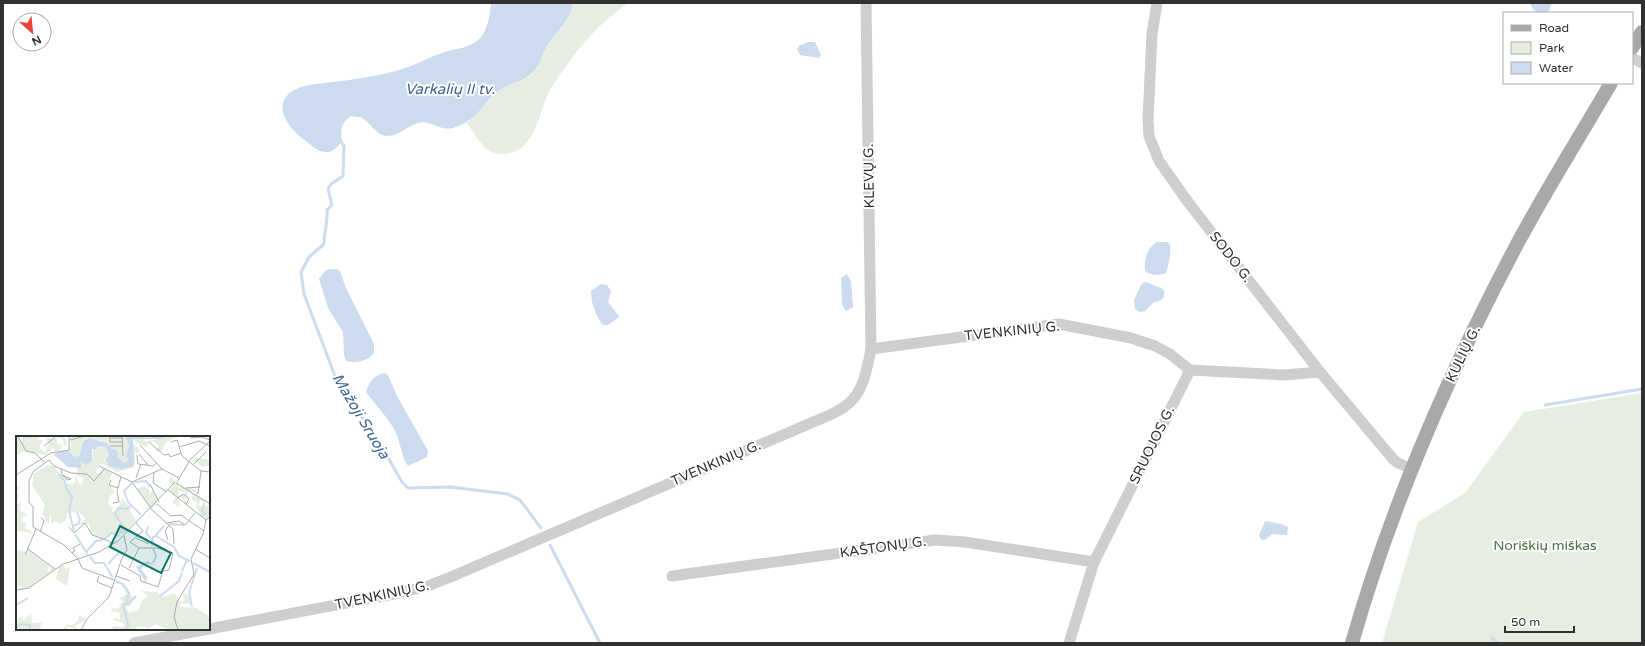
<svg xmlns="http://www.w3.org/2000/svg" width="1645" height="646" font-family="'Varela Round',sans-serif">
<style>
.green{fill:#e5eee0}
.water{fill:#ccdbee}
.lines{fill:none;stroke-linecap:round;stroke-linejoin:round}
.stream{stroke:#ccdbee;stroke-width:3}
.minor{stroke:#cecece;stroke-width:11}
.major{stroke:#a9a9a9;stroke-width:14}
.labels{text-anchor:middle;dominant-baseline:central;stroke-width:4;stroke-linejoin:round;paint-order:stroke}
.street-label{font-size:14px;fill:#313131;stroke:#fff}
.park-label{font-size:14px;fill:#4c6f3d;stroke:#fff}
.water-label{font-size:15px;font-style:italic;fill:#3d6596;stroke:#fff}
.inset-river{fill:none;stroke:#ccdbee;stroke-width:2}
.inset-road{fill:none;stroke:#adadad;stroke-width:1}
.view{fill:#0f766e;fill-opacity:0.15;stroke:#0f766e;stroke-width:2}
.inset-edge{fill:none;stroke:#313131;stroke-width:2}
</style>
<rect width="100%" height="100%" fill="#fff"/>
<g class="green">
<path d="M 573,3 L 628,3 C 603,21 582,42 565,68 C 559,76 552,85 548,94 C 540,111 535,143 516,151 C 489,162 480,142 467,123 C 479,114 486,102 497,92 C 506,83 519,83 530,76 C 540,68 542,55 548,44 C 559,28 568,24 573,3 Z"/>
<path d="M 1642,393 L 1642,643 L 1382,643 L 1418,522 L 1465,493 L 1524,412 Z"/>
</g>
<g class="water">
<path d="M 491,3 L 573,3 C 568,24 559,28 548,44 C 542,54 540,68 530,75 C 520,83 507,83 497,92 C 480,107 478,120 453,128 C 441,132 430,119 418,123 C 407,126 399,136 387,136 C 375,135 370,121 360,117 C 357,117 354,117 351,116 C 341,123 340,129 342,141 C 338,146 335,151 328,152 C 320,153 313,147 307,142 C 276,120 270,90 315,84 C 344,81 378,77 405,68 C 418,64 429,57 442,53 C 455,48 471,49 481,37 C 488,28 490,15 491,3 Z"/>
<path d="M 1530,3 L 1552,3 L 1548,13 C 1539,13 1533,13 1530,3 Z"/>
<path d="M 808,42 L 815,42 L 821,55 L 819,58 L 800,55 L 797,49 L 800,45 Z"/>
<path d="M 1157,242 L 1167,242 L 1170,244 C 1171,254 1169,263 1166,273 C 1160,275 1151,276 1145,271 C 1144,260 1147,248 1157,242 Z"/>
<path d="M 330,269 L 337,269 L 340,271 L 346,288 L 374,344 L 374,353 C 368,361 356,364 346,361 L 344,355 L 343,332 L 328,308 L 319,279 L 325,271 Z"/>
<path d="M 847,274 L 851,281 L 853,307 L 846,311 L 842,305 L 841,278 Z"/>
<path d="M 1146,282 L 1163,289 C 1167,297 1161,302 1154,302 L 1145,311 L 1140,312 L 1135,309 L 1134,300 L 1142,283 Z"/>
<path d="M 601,284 L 607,285 L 611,291 L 608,302 L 618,315 L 619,317 L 608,325 L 603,325 C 595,315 591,303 591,291 Z"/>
<path d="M 384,373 L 388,375 L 397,396 L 428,451 L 427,457 L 408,466 C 401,456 401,444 396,433 C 389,418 376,406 366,392 C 369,382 373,376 384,373 Z"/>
<path d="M 1265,521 L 1281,524 L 1288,527 L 1287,535 L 1272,534 L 1266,539 L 1262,540 L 1259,536 Z"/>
</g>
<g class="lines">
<g class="stream">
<path d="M 340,140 L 344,146 L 343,176 L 331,184 L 328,189 L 332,205 L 327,210 C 328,222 324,232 324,244 L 309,257 L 301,272 L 304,294 L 335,376 L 383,449 L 402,482 L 408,488 L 450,487 L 508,494 L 520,500 L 541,528"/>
<path d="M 1545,405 L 1642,389"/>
<path d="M 550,545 L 600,643"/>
<path d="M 1492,638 L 1497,643"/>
</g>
<g class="minor">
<path d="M 866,3 L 871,349"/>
<path d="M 1157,3 L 1152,34 L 1148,119 L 1149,136 L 1159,161 L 1188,202 L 1320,372 L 1393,459 L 1398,463 L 1412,469"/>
<path d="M 1632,58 L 1642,63"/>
<path d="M 672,576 L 935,540 L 965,542 L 1094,562"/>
<path d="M 209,629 L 399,593 L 428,586 L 453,576 L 832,414 C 837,411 844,408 848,404 C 864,391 867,368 871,349 L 1059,324 L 1131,338 L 1155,346 L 1170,354 L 1190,370"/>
<path d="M 134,643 L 209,629"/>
<path d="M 1069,643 L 1094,562 L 1190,370 L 1284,375 L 1320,372"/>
</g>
<g class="major">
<path d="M 1632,48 L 1642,32"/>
<path d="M 1352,643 C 1391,506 1448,375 1514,250 C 1544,193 1579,138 1611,83"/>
</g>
</g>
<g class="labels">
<g class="street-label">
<text transform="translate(869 176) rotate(-91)">KLEVŲ G.</text>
<text transform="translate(1231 257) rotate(52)">SODO G.</text>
<text transform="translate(1012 331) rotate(-6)">TVENKINIŲ G.</text>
<text transform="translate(1463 354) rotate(-64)">KULIŲ G.</text>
<text transform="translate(1152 445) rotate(-64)">SRUOJOS G.</text>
<text transform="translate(716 463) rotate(-23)">TVENKINIŲ G.</text>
<text transform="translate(883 547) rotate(-8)">KAŠTONŲ G.</text>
<text transform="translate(382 595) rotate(-12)">TVENKINIŲ G.</text>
</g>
<g class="park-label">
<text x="1545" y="545">Noriškių miškas</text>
</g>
<g class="water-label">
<text x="450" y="89">Varkalių II tv.</text>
<text transform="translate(361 416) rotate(59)">Mažoji Sruoja</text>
</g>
</g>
<g transform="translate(16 436)">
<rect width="194" height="194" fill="#fff"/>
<path d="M 0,0 L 5,3 L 6,9 L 6,0 L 27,0 L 20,3 L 27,4 L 23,12 L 29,17 L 33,8 L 28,7 L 33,7 L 28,1 L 30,3 L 33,1 L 35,3 L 48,0 L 52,10 L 49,7 L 50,10 L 48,9 L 47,3 L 41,2 L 41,8 L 47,9 L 44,14 L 39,15 L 37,12 L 29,19 L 8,15 L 0,20 ZM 54,0 L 109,0 L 113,11 L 110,21 L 113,24 L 108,27 L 104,25 L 101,22 L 101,13 L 96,13 L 91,6 L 74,2 L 67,4 L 65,18 L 59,21 L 52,14 L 55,11 ZM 156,0 L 163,0 L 150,6 L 145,16 L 139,15 L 143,10 L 138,5 L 132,7 L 131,11 L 120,7 L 117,3 L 128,3 L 129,6 ZM 117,8 L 119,9 L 124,14 L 121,18 L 119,16 L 119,27 L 118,31 L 101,36 L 85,27 L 80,36 L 82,38 L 88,33 L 96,37 L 92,48 L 99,56 L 94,60 L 92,66 L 93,70 L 97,71 L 96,76 L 100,75 L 107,62 L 113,72 L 116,71 L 114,75 L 120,85 L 107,98 L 96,97 L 88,103 L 76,99 L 73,87 L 65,89 L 64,87 L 70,83 L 63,76 L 51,77 L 50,84 L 45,88 L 39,85 L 35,88 L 35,77 L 33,87 L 30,86 L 26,78 L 29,69 L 16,49 L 18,38 L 32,29 L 38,30 L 49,45 L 49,51 L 52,47 L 56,49 L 59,46 L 59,40 L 65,50 L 68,42 L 59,38 L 62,37 L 61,31 L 64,31 L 65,26 L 71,28 L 76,25 L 77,13 L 80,13 L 82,10 L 89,11 L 93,18 L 91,21 L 94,30 L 105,32 L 116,31 L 118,27 ZM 180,21 L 194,24 L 194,29 L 186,31 L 178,24 ZM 155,41 L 162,48 L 163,53 L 165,49 L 170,52 L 171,50 L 183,56 L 182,59 L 190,65 L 188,67 L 184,64 L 183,69 L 186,71 L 194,69 L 194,81 L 190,83 L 185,80 L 180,71 L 181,66 L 176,64 L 176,58 L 180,58 L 179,56 L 171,56 L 170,68 L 164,59 L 169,58 L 169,56 L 162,55 L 164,68 L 162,71 L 156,66 L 160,61 L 153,55 L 157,49 L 153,45 ZM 127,50 L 133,53 L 134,58 L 137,53 L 141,62 L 141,68 L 135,73 L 121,53 ZM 0,51 L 5,51 L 1,54 L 3,60 L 1,66 L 2,68 L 5,65 L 4,74 L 11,79 L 6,81 L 6,86 L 10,87 L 9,93 L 15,95 L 15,99 L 13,96 L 0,95 ZM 0,113 L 10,116 L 12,114 L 35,130 L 31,134 L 33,136 L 36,131 L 39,133 L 16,150 L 3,154 L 6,149 L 0,152 ZM 47,129 L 50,133 L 54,131 L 51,150 L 40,143 L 43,131 ZM 103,146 L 111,151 L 115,160 L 122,162 L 117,164 L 114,170 L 109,169 L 113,177 L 123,174 L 126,164 L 132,160 L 125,155 L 141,156 L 147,161 L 158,157 L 164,165 L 168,166 L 167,157 L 172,159 L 176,168 L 164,167 L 164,171 L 181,172 L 194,181 L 194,194 L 154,194 L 139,188 L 133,192 L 122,190 L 119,194 L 96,194 L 97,190 L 108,191 L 108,187 L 97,184 L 98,182 L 104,183 L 104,177 L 95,175 L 96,172 L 102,173 L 107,165 L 103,162 L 111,158 ZM 15,178 L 16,187 L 26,186 L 23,194 L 0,194 L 2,183 L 6,180 L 7,185 ZM 63,179 L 70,184 L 59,190 L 61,193 L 51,191 L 51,194 L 46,194 L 51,188 L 55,189 L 62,185 Z" fill="#e5eee0"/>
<path d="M 109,0 L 156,0 L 144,3 L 117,3 L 118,28 L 116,31 L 104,33 L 93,30 L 90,24 L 93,18 L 89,11 L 82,10 L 80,13 L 76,13 L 76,25 L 70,29 L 65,26 L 65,32 L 52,31 L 38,19 L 0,44 L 42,16 L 52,14 L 59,21 L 64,19 L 67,5 L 74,2 L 91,7 L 96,13 L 100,13 L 102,17 L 101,21 L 108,27 L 113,24 L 110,20 L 113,10 ZM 132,125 L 138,129 L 131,128 L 125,133 L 131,141 L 130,147 L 120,131 Z" fill="#ccdbee"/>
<path class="inset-river" d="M 43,38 L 49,45 L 50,52M 119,46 L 130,45 L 134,51M 116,47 L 108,55 L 112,66 L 125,79M 50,52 L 56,61 L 53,75 L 58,95M 186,80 L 189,78 L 186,75 L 188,67M 153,88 L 168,89M 57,90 L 62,88 L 64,84 L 61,76M 132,90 L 130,97 L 136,104M 109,93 L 99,78 L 102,72 L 111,73 L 115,69M 59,98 L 72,119M 139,100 L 148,90M 88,103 L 96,97 L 103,100M 136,110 L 137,101 L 140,100 L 158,111 L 163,120 L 174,125M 137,112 L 140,120 L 137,127M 70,116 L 80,105 L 87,104M 74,121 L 79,127 L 88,127 L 97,142M 177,127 L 194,136M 92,128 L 103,116M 166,135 L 171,124M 100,145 L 107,148 L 113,157 L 110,167M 173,156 L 181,132M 173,156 L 176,171M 144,160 L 163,145 L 166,136M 0,169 L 12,162M 0,192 L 5,188 L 14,189 L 14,194M 105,194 L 111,193 L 112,188 L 107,169 L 112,168 L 120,160"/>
<path class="inset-road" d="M 2,0 L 10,15 L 19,17 L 28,26M 94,0 L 94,6 L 107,6M 106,0 L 107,20M 94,2 L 107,2M 174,2 L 185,1 L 194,4M 54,4 L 69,0M 133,6 L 148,19 L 153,18 L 154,21 L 165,17M 155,6 L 161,4 L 166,20 L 185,35 L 194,36M 124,9 L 146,33 L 163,42M 28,10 L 40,0M 94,10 L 107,10M 163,11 L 183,5 L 194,10M 123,18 L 132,29M 121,19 L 122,28 L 137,30 L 141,27M 178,28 L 190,16M 83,30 L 116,46 L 134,71M 45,33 L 46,38 L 46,39 L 51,43 L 51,44 L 55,43 L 46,39M 138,37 L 137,47 L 151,56M 0,39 L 35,17 L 53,14 L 53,0M 120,42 L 125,28M 95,44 L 93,49 L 102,52M 116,46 L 146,33M 161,46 L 174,24 L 194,5M 160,47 L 194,68M 134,48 L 143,66M 170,52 L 184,51M 152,54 L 190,84M 182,58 L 185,35M 161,62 L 168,58 L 173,63 L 170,68M 97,67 L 103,66 L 101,55 L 105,41M 141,68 L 155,80 L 165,79 L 188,95M 134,72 L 157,93 L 158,108M 150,87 L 163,85 L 169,89 L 179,77M 53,91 L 58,97 L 69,87 L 76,99 L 93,105 L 95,109M 24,96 L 28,85 L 25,81M 120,102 L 133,108M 152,104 L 149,95 L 153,89M 114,106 L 127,95 L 120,87M 12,113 L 39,133M 179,113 L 194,122M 56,117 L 59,115 L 57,112 L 64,108M 9,119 L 20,93M 62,123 L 48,109 L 17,91 L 17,71 L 13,66 L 13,44 L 18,35 L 33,24 L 38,30 L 55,37 L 71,38 L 78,45 L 89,32M 62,123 L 66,132 L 98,144M 105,129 L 124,140 L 125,145 L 142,151 L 147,135 L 153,134 L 157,117 L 141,112 L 123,112 L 114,106M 113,132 L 123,112M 83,140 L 81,146 L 96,152M 100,140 L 114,145M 0,154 L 13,152 L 47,128 L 83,116 L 102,105 L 159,46M 65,194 L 71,183 L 93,161 L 106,122 L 111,114 L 108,100M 162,194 L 158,181 L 161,166 L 178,138 L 175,123 L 187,98 L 190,84 L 194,81"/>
<path class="view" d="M 104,90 L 155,117 L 145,137 L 94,111 Z"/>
<rect width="194" height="194" class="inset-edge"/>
</g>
<rect width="1645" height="646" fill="none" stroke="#313131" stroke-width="8"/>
<rect x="1503" y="12" width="130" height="72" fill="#ffffff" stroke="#adadad"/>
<rect x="1511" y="25" width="20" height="6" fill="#a9a9a9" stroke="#adadad"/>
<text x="1539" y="32" font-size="12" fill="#313131">Road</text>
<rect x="1511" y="42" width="20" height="12" fill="#e5eee0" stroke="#adadad"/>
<text x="1539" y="52" font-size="12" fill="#313131">Park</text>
<rect x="1511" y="62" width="20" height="12" fill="#ccdbee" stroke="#adadad"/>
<text x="1539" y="72" font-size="12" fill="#313131">Water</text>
<g transform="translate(32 32) rotate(153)"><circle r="19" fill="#ffffff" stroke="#adadad"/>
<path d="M0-3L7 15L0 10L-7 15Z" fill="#e84333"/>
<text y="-6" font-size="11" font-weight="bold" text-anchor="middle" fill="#313131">N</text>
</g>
<path d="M1505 626v6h69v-6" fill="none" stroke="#313131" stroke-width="2"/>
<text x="1511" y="626" font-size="12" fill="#313131" stroke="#ffffff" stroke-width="3" paint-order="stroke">50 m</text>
</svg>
